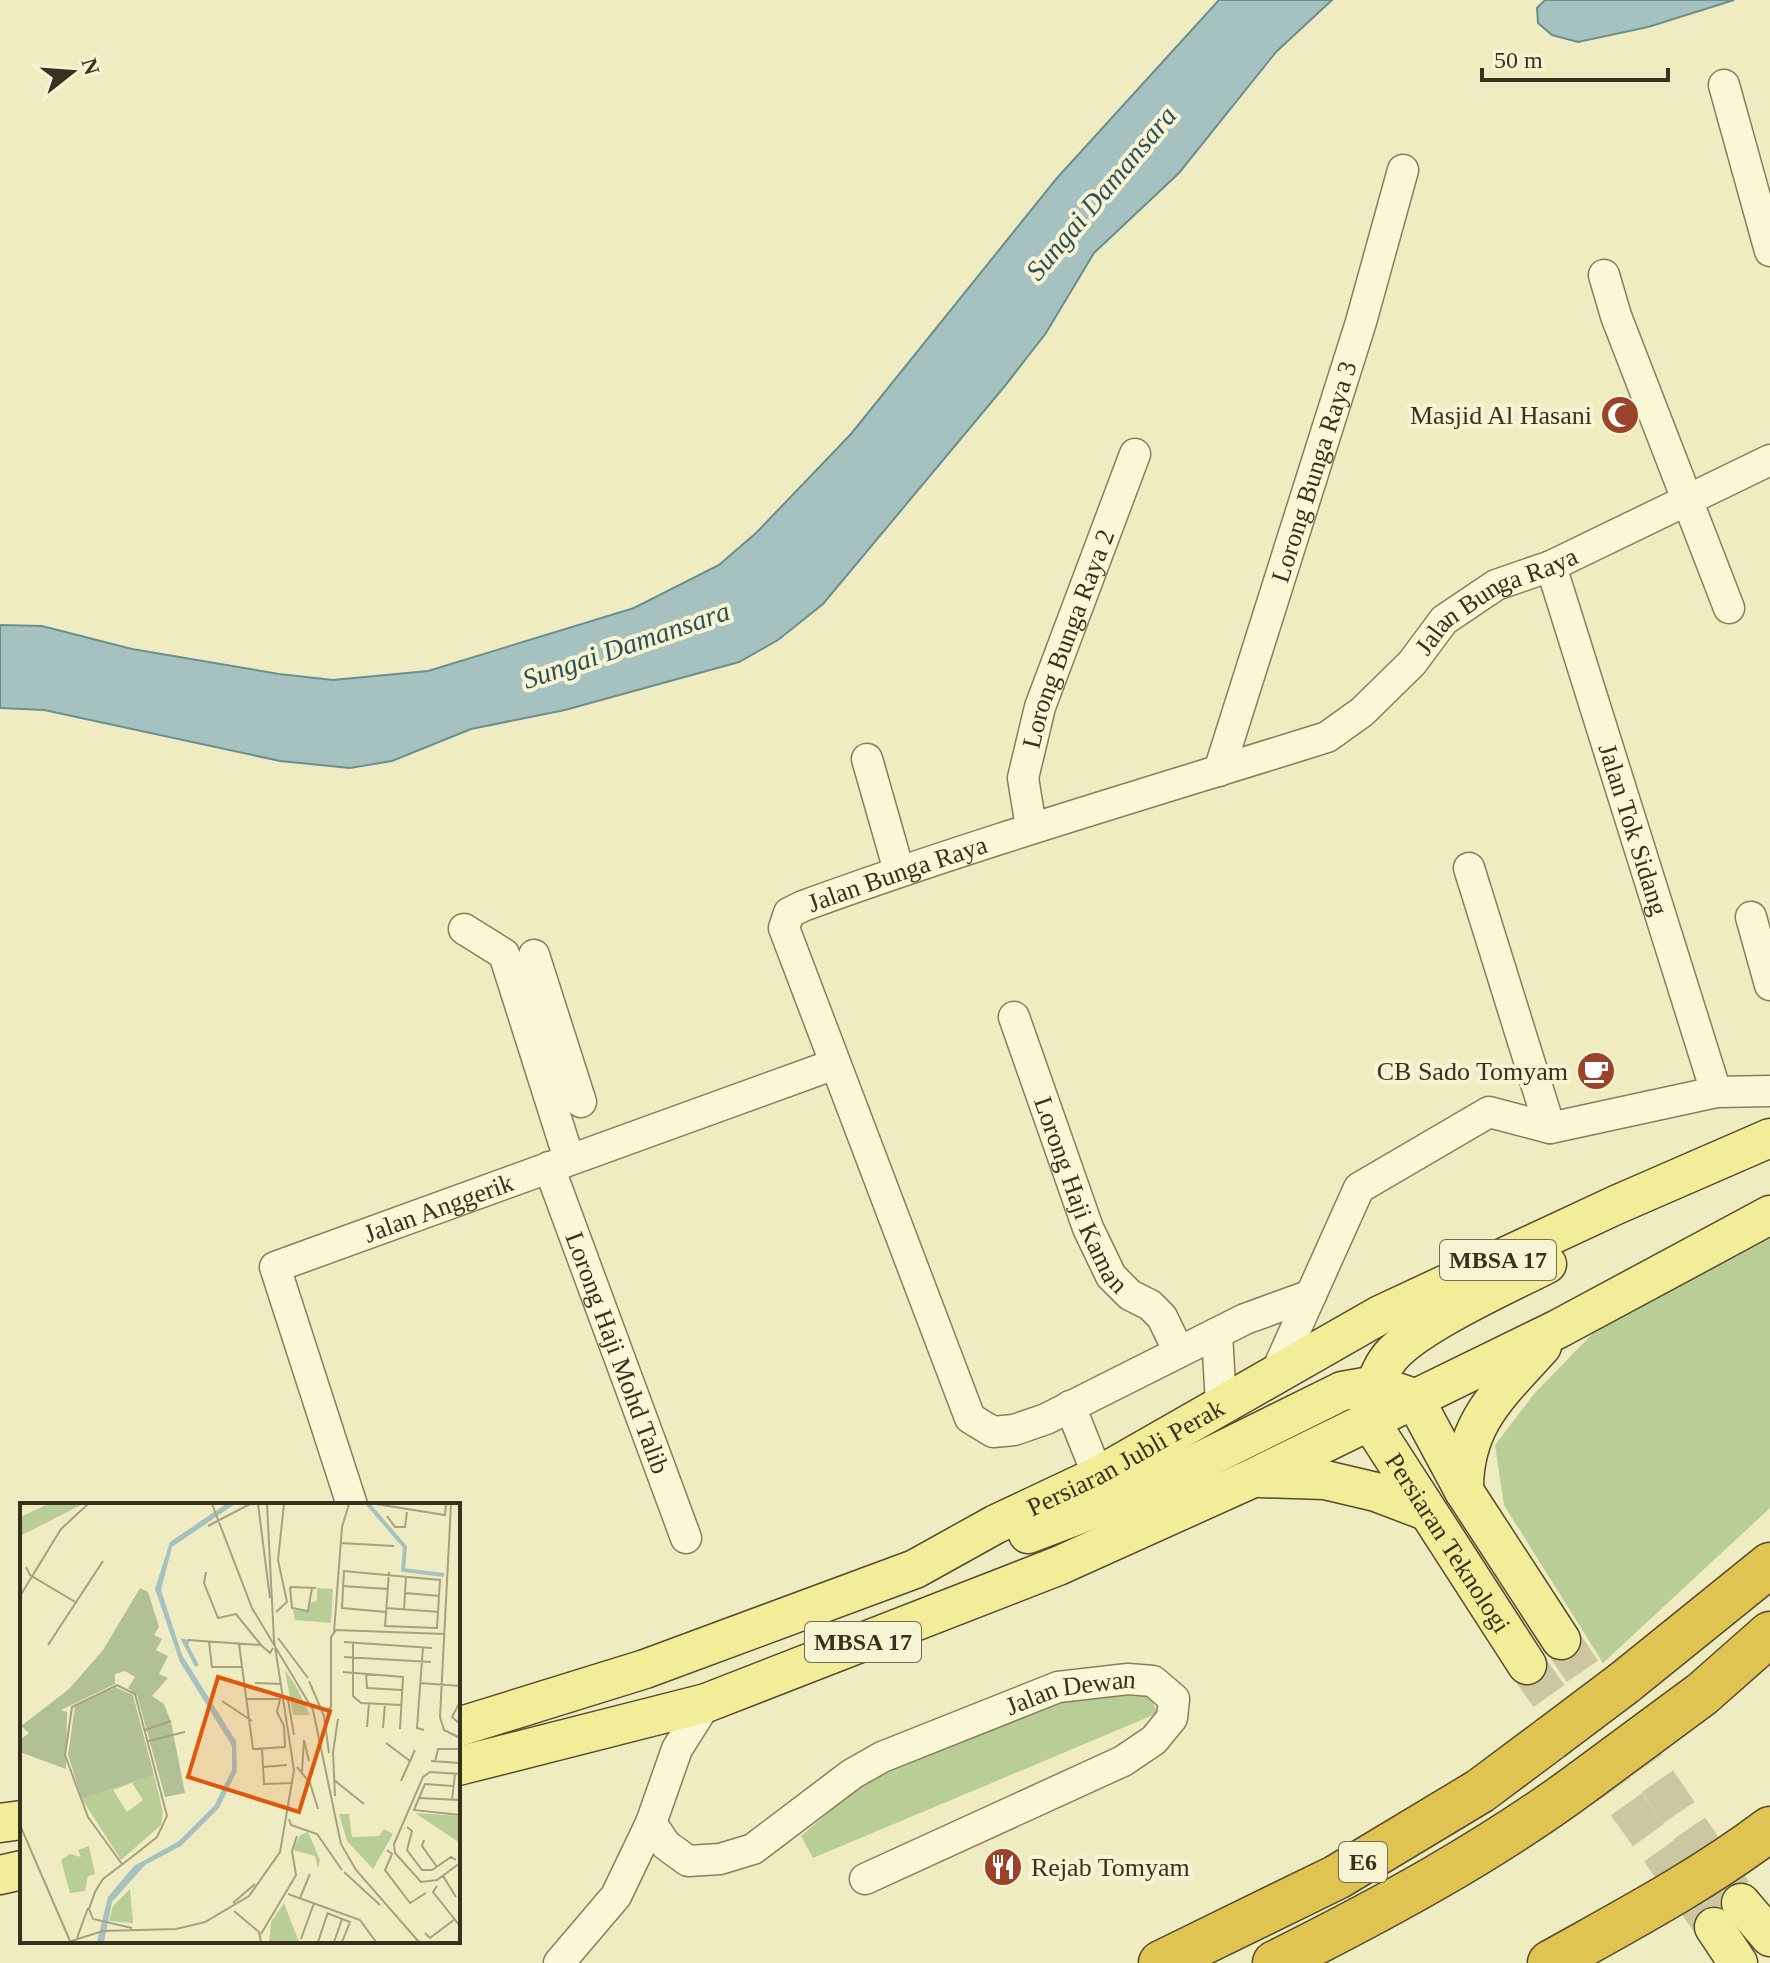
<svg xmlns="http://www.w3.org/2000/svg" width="1770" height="1963" font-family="'Times New Roman',serif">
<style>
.green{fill:#b9cd96}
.water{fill:#a5c1c0;stroke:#6b8f8f;stroke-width:2}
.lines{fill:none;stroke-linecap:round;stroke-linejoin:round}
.major-tunnel{stroke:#cac7a1;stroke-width:38;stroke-dasharray:38 19;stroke-linecap:butt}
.minor-casing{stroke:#897e59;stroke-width:33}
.major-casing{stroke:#564b2d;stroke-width:41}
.highway-casing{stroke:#564b2d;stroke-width:47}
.minor{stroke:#f9f7d6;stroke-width:30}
.major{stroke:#f2ed99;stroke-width:38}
.highway{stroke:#dfc452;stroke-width:44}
.highway-bridge-casing{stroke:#564b2d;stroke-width:47;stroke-linecap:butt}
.highway-bridge{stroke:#dfc452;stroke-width:44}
.labels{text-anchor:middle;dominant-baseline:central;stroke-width:8;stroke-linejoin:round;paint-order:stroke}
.shield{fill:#f6f4d2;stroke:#716c53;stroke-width:2}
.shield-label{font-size:24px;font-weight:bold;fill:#38311d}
.poi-label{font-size:26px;fill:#38311d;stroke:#f6f4d2;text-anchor:end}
.street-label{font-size:26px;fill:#38311d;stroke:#f6f4d2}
.water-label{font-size:28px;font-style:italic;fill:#2c5058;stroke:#f6f4d2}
.inset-river{fill:none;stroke:#a5c1c0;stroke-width:4}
.inset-road{fill:none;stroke:#a6a180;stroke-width:2}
.view{fill:#df570d;fill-opacity:0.15;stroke:#df570d;stroke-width:4}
.inset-edge{fill:none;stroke:#38311d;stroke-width:4}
</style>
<rect width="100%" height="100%" fill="#efecc2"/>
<g class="green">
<path d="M 1770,1239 L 1770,1508 L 1603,1663 L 1504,1505 L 1495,1445 L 1534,1394 L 1598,1328 Z"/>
<path d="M 1066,1689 L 1147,1691 L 1158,1713 L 813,1858 L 801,1836 L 880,1768 Z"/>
</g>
<g class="water">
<path d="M 1219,0 L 1332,0 L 1276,52 L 1179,173 L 1094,253 L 1046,333 L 1004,387 L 823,604 L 778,640 L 739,662 L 565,710 L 471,729 L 392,761 L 350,768 L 280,761 L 44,710 L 0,708 L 0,625 L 42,626 L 132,649 L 279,674 L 333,680 L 428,671 L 634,608 L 719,565 L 756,533 L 851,434 L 1057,178 Z"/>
<path d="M 1545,0 L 1734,0 L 1648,27 L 1578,42 L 1552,35 L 1538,23 L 1537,8 Z"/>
</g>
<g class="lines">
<g class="major-tunnel">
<path d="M 1561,1640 L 1733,1892"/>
<path d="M 1527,1665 L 1714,1927"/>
</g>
<g class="minor-casing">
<g id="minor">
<path d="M 1724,85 L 1770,251"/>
<path d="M 1604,275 L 1616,316 L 1729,608"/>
<path id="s1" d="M 1551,566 L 1716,1092"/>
<path d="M 867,759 L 899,871"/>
<path id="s2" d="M 1219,771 L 1361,322 L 1403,170"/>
<path id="s3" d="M 1031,827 L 1023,778 L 1040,707 L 1135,454"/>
<path d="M 1469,868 L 1550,1128"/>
<path d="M 1751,917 L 1770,985"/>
<path d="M 464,929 L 504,954 L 569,1159"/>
<path d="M 534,955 L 581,1102"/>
<path id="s4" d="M 1014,1017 L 1088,1228 L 1111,1276 L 1130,1295 L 1150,1305 L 1162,1317 L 1179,1352"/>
<path id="s5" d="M 549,1167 L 686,1538"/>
<path id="s6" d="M 1311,1295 L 1245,1319 L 1046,1419 L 1014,1430 L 993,1432 L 970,1418 L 784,928 L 789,913 L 803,906 C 976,843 1152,792 1327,737 L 1362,712 L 1412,663 L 1444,620 L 1496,585 L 1551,566 L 1770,460"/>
<path d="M 1217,1333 L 1221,1405"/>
<path d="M 1275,1375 L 1359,1188 L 1489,1112 L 1550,1128 L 1716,1092 L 1770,1091"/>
<path d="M 1070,1406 L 1098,1476"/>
<path id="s7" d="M 352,1505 L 275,1267 L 835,1064"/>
<path id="s8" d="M 651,1823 L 666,1845 L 688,1861 L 720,1859 L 753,1849 L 852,1774 L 882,1757 L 1058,1687 L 1128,1679 L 1153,1681 L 1174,1699 L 1172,1718 L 1154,1740 L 1123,1761 L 865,1879"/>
<path d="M 559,1963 L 616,1896 L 651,1823 L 677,1749 L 706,1703"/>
</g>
</g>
<g class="major-casing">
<g id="major">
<path d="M 1414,1398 L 1464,1491 L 1561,1640"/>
<path d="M 1370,1408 C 1372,1393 1378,1374 1387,1361 C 1409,1328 1508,1284 1547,1264"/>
<path id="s9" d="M 1369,1420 L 1527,1665"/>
<path d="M 1260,1478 L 1325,1480 L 1376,1492 L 1426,1511"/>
<path d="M 1464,1491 C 1463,1423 1500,1393 1542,1346"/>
<path d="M 1028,1534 L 1136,1493 L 1342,1391 L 1376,1385 L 1414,1398"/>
<path id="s10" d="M 458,1727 L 645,1669 L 915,1569 L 996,1524 L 1098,1476 L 1380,1315 L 1616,1205 L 1770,1138"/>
<path d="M 458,1766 L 706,1703 L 1058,1566 L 1253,1478 L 1558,1329 L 1770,1215"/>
<path d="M 0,1823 L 22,1820"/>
<path d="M 0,1875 L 22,1870"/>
<path d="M 1741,1903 L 1770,1937"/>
<path d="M 1714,1927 L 1738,1963"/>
</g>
</g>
<g class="highway-casing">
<g id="highway">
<path d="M 1624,1683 L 1770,1565"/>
<path d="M 1656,1728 L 1702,1694 L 1770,1634"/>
<path d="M 1161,1963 L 1337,1877 L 1480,1791 L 1551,1738"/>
<path d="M 1275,1963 C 1381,1910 1487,1853 1583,1782"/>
<path d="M 1550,1963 C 1625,1921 1701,1881 1770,1829"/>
</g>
</g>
<use href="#minor" class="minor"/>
<use href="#major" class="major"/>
<use href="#highway" class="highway"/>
<g class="highway-bridge-casing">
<g id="highway-bridge">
<path d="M 1551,1738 L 1624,1683"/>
<path d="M 1583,1782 L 1656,1728"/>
</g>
</g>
<use href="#highway-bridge" class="highway-bridge"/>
</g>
<defs>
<g id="mosque-disc" transform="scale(2)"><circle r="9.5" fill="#994428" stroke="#f6f4d2"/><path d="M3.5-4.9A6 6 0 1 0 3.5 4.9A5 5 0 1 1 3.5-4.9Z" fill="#fff"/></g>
<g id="cafe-disc" transform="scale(2)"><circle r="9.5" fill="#994428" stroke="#f6f4d2"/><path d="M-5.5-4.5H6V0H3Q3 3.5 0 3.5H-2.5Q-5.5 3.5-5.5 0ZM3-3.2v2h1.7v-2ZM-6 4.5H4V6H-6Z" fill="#fff"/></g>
<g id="restaurant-disc" transform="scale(2)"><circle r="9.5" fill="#994428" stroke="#f6f4d2"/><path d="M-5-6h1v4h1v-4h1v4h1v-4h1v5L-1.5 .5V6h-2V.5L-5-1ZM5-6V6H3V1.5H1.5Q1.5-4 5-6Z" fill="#fff"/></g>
</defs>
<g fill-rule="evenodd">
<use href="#mosque-disc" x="1620" y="415"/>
<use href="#cafe-disc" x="1596" y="1071"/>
<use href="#restaurant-disc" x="1003" y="1867"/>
</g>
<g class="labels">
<g class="shield">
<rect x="1440" y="1240" width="116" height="40" rx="6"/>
<rect x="805" y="1622" width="116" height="40" rx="6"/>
<rect x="1339" y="1842" width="48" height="40" rx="6"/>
</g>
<g class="shield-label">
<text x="1498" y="1260">MBSA 17</text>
<text x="863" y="1642">MBSA 17</text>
<text x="1363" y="1862">E6</text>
</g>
<g class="poi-label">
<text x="1592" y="415">Masjid Al Hasani</text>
<text x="1568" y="1071">CB Sado Tomyam</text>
<text x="1031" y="1867" text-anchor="start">Rejab Tomyam</text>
</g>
<g class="street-label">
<text stroke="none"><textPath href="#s2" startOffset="314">Lorong Bunga Raya 3</textPath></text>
<text stroke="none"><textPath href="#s6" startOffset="1702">Jalan Bunga Raya</textPath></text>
<text stroke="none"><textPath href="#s3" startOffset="196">Lorong Bunga Raya 2</textPath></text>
<text stroke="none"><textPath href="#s1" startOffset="276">Jalan Tok Sidang</textPath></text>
<text stroke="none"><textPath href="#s6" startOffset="1030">Jalan Bunga Raya</textPath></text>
<text stroke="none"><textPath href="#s4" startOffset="190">Lorong Haji Kaman</textPath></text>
<text stroke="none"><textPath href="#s7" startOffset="424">Jalan Anggerik</textPath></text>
<text stroke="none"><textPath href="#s5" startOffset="198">Lorong Haji Mohd Talib</textPath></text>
<text stroke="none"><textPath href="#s10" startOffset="722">Persiaran Jubli Perak</textPath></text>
<text stroke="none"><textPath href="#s9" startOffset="146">Persiaran Teknologi</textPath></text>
<text stroke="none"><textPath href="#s8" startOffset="480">Jalan Dewan</textPath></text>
</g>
<g class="water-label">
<text transform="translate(1101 193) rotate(-50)">Sungai Damansara</text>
<text transform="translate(626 645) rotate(-19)">Sungai Damansara</text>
</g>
</g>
<g transform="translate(20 1503)">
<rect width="440" height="440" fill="#efecc2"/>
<path d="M 28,1 L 63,1 L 0,33 L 0,14 ZM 297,85 L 313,86 L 311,120 L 275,117 L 273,107 L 289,108 L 291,99 L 297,98 ZM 265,167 L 276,183 L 290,212 L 273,212 ZM 134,272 L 143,309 L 141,322 L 101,357 L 62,296 ZM 112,280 L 123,297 L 107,309 L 93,287 ZM 395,310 L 440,313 L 440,340 ZM 319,311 L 329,311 L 332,334 L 359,333 L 364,326 L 373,331 L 353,366 L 327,338 ZM 288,329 L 300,357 L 298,365 L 295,353 L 273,347 L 280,332 ZM 69,343 L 75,371 L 68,373 L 65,388 L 50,390 L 41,357 L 50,351 L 61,354 L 58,347 ZM 110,386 L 113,420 L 89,418 L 93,403 ZM 264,400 L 279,439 L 249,439 L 251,419 Z" fill="#b9cd96" fill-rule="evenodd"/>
<path d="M 120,85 L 128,89 L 139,124 L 134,132 L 142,136 L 136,147 L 148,153 L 139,171 L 148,175 L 132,193 L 144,201 L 151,219 L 165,290 L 145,294 L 117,192 L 108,185 L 115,174 L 105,168 L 95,171 L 95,181 L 41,207 L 47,209 L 46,266 L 0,249 L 0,237 L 9,230 L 1,223 L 49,186 L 83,147 ZM 95,184 L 113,192 L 134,272 L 62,296 L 48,252 L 55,203 Z" fill="#b1c195"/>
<path d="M 206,1 L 215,1 L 152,44 L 141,87 L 162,152 L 216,238 L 217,268 L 199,305 L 161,343 L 125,362 L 92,399 L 84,439 L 77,439 L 88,394 L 114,363 L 159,338 L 194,303 L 212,267 L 212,243 L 160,159 L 135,86 L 150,39 Z" fill="#a5c1c0"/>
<path class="inset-river" d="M 348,1 L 385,44 L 383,67 L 424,72M 169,139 L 164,138 L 177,163"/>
<path class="inset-road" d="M 192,1 L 232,105 L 293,207 L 321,341 L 336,367 L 399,439M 238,1 L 250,95M 356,1 L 425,12 L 426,1M 431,1 L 420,214 L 424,227 L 440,235M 367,13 L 375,24 L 385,24 L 387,9M 188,23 L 230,1M 320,40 L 374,43M 6,64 L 10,72 L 57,100M 186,69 L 184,80 L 198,115 L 216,111 L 241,142 L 250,150 L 253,145M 322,83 L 368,86M 270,84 L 272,105 L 288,108 L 292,85M 270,84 L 296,85M 385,90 L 420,93M 0,93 L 41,26 L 68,1M 366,105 L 419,109M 384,107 L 386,73M 256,109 L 267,99 L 258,57 L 264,1M 365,123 L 417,125 L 420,77 L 324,68 L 322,105 L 366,109M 365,124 L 369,69M 314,129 L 322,24 L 329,1M 258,135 L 288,175M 168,137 L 241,142M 189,139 L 192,164 L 222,164M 324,139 L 412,145M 333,139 L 333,193 L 341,200 L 382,202M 219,141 L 233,246 L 265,244 L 264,223M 28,142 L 83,58M 403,144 L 397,225 L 404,227M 324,154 L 411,159M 323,169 L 383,174 L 380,226M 346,171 L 347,185 L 382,187M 289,178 L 304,213 L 309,250M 235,180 L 261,181M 400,180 L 440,183M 261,192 L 257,209 L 264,223M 227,196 L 259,196M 268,197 L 274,232M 202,198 L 232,218M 440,199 L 432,214 L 440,221M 306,209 L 311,204 L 311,134 L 316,127 L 425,131M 347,224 L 349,200M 363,225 L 365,201M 125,227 L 151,218M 128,238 L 165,229M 366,240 L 390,258M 242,245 L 244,281 L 273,280M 411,258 L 440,260M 415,259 L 418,246 L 440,246M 243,264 L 267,262M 277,264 L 290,280 L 298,306M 282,269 L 284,237 L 289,258M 440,271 L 410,269 L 403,274 L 374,341 L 375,350 L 401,379 L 417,377 L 440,360M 314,277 L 344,301M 381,278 L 395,247M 433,283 L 405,281 L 394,307 L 440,312M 315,293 L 313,249 L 318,216M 398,295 L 440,297M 432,297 L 435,271M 269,316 L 271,322 L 297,331 L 322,367M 0,322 L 50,438M 387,324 L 392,328 L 387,347 L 402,367 L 412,367 L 431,354 L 436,357M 404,337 L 402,343 L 417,364M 367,347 L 372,351 L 365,367 L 390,400 L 406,390M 102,361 L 68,314 L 45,252 L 52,204 L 97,182 L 115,191 L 147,313 L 137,334 L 117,350 L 83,376 L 75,389 L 69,406 L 73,416 L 112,425M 324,369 L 360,402M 423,373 L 436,394M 417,383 L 413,389 L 440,423M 268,391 L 340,417 L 356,439M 280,395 L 290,371M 213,400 L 235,381M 214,408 L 239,429 L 241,439M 307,410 L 330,419 L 322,439M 405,430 L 410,435 L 435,416M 241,431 L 276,372 L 272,348 L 277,333M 57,435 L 68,405M 281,436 L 294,400M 48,439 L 83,428 L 156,426 L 185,419 L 229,393 L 260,349 L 274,267 L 254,137 L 247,1M 298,439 L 308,409M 314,439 L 322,416"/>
<path class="view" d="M 198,174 L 310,208 L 279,309 L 168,274 Z"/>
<rect width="440" height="440" class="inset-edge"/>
</g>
<g transform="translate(72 72) rotate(73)" stroke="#f6f4d2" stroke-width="6" paint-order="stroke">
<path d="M0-6L14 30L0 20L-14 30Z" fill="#38311d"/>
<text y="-12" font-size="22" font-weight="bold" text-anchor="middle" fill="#38311d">N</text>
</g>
<path d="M1482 68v12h186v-12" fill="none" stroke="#38311d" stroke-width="4"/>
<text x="1494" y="68" font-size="24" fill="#38311d" stroke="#f6f4d2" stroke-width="6" paint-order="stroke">50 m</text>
</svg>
